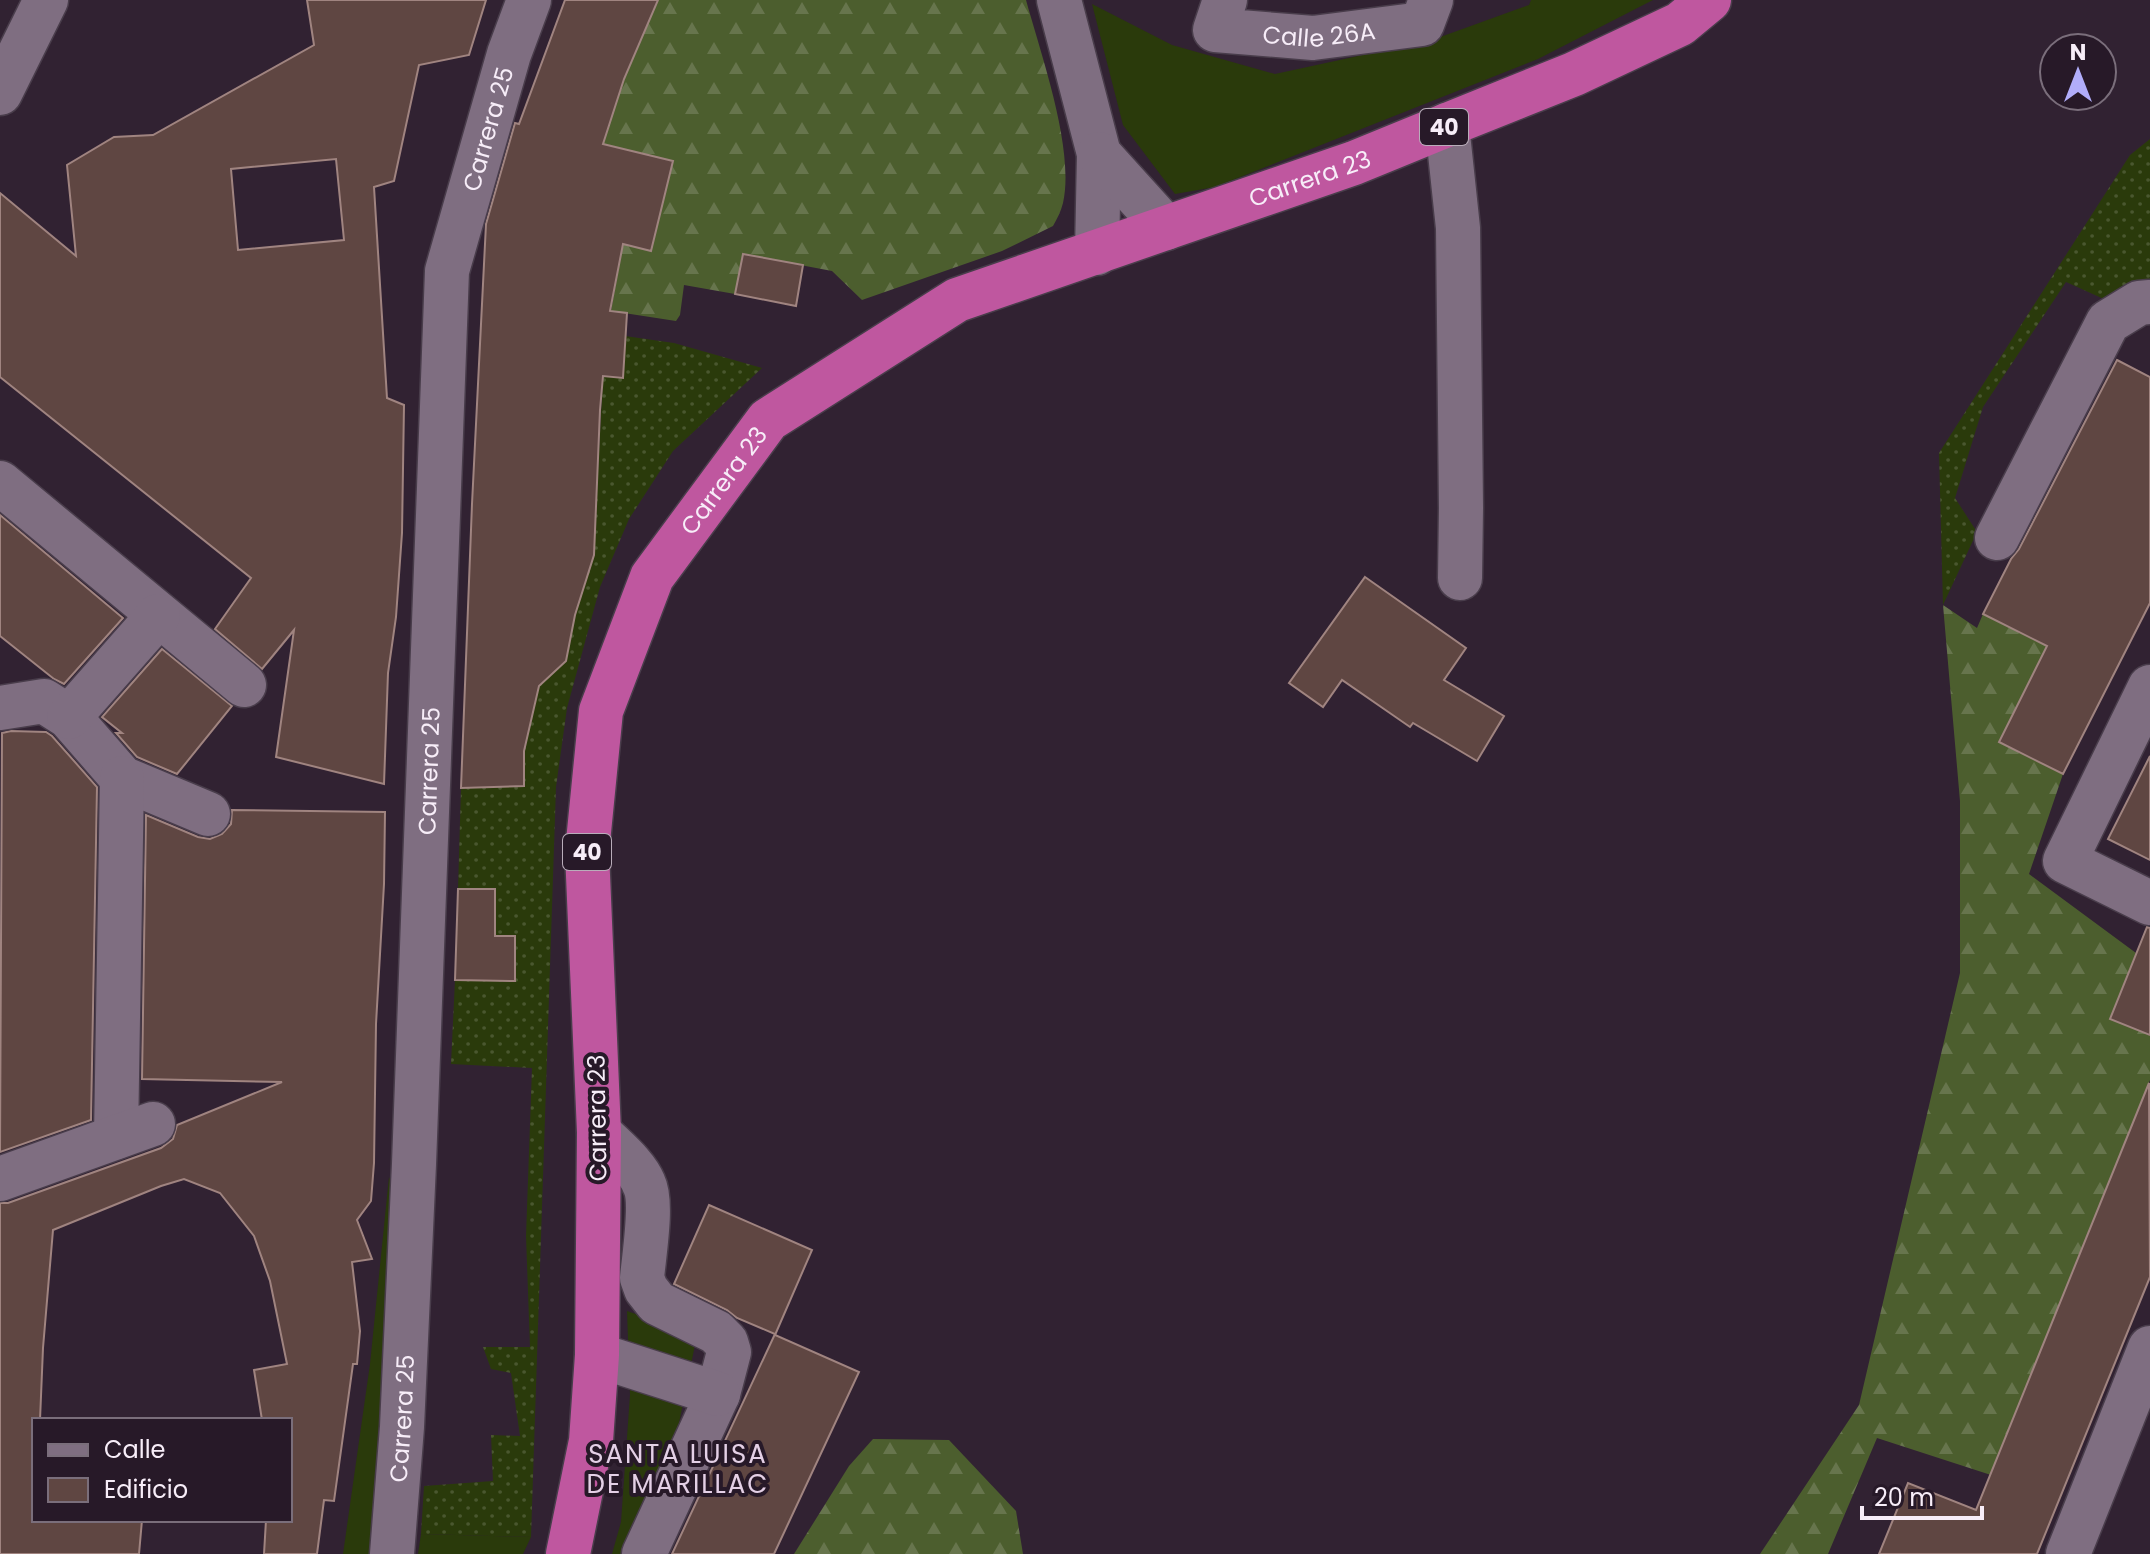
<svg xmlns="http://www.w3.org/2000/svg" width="2150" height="1554" font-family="Poppins,sans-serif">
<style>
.grass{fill:url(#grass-dots)}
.forest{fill:url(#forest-firs)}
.garden{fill:#2a3a0b}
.building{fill:#5f4642;stroke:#a08480;stroke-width:2;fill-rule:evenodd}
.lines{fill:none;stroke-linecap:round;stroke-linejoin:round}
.minor-casing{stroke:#493d4b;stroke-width:47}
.highway-casing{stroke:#493d4b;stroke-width:47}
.minor{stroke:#7f6e81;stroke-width:44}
.highway{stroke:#bf579f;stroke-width:44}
.labels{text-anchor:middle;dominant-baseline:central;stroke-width:8;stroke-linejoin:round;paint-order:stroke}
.shield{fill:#271928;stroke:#b9adba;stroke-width:2}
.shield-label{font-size:22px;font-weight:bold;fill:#f7edf8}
.street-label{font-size:24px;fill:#f7edf8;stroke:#271928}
.neighbourhood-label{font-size:26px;letter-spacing:2px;fill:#e4d0e6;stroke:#271928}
</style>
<defs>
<pattern id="grass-dots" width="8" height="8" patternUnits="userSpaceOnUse" patternTransform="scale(2)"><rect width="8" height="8" fill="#2a3a0b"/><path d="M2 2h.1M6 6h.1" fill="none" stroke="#4a572f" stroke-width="1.8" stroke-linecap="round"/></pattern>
<pattern id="forest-firs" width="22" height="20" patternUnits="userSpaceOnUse" patternTransform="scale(2)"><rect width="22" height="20" fill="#4c5e2e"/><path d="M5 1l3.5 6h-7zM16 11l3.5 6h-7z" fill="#67754d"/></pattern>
</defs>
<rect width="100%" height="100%" fill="#312232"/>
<g class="grass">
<path d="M 2150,139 L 2150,280 L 2106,300 L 2066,282 L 1983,407 L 1955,498 L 1977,532 L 1943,605 L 1939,453 L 2130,155 Z"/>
<path d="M 625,336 L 674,343 L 762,368 L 673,451 L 629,519 L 600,587 L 567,708 L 556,787 L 531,1537 L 421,1534 L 424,1486 L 493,1481 L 491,1435 L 520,1436 L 511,1373 L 491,1369 L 483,1347 L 530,1347 L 526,1236 L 532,1068 L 451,1064 L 455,980 L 515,980 L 515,936 L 495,936 L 495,889 L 458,889 L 461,788 L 524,786 L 524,751 L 539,686 L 566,661 L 575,615 L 594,547 L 603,376 Z"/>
</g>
<g class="forest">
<path d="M 658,0 L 1026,0 C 1041,55 1075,149 1063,203 C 1061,211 1057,219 1053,226 L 1002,251 L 862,300 L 832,271 L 743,254 L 735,294 L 684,285 L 680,315 L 676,321 L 611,311 L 623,244 L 651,250 L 673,162 L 603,144 L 624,79 Z"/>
<path d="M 1943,605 L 1977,628 L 1983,614 L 2047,646 L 1999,742 L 2063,774 L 2029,874 L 2136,953 L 2110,1019 L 2150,1035 L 2150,1080 L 1991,1475 L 1877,1438 L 1828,1554 L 1760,1554 L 1859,1405 L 1960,973 L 1960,801 Z"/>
<path d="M 873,1439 L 949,1440 L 1016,1511 L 1023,1554 L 794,1554 L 849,1466 Z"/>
</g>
<g class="garden">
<path d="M 1531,0 L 1653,0 L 1538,59 L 1215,187 L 1175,194 L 1123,125 L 1092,4 L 1172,45 L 1275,74 L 1432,40 L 1529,5 Z"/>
<path d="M 389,1177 L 395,1194 L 370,1554 L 343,1554 L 370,1364 Z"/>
<path d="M 627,1311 L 697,1335 L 679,1423 L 625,1554 L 612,1554 L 621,1522 L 630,1395 Z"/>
<path d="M 421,1534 L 531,1537 L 523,1554 L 418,1554 Z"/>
</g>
<g class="building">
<path d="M 307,0 L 486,0 L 469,55 L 419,65 L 394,181 L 374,187 L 387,398 L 404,405 L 402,533 L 396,617 L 388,673 L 384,784 L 276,757 L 294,630 L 262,669 L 215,629 L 251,578 L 0,377 L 0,193 L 76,256 L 67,165 L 114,137 L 153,135 L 314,45 ZM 336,159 L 344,240 L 238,250 L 231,169 Z"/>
<path d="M 565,0 L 658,0 L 624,79 L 603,144 L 673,161 L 651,251 L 623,244 L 610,311 L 627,313 L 623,378 L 603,376 L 600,410 L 594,555 L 575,615 L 566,661 L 539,686 L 524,751 L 524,786 L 461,788 L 472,504 L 486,224 L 515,123 L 519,124 Z"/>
<path d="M 743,254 L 803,265 L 796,306 L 735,294 Z"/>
<path d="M 2117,360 L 2150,377 L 2150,603 L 2063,774 L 1999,742 L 2047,646 L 1983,614 L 2011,559 L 2019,549 Z"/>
<path d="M 0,515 L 123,618 L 64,684 L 54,679 L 0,636 Z"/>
<path d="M 1365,577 L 1466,648 L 1444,680 L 1504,716 L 1477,761 L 1413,723 L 1410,727 L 1342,680 L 1323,707 L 1289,683 Z"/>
<path d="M 162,649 L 232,706 L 177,774 L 137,757 L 116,733 L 122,733 L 102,717 Z"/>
<path d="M 11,731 L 46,732 L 52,736 L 97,787 L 91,1120 L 0,1152 L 2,733 Z"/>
<path d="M 2150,756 L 2150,860 L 2108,839 Z"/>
<path d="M 232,810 L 385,812 L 384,884 L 376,1024 L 374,1163 L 371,1201 L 357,1220 L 372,1259 L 352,1262 L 360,1331 L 357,1364 L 353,1364 L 334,1501 L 324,1500 L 317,1554 L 264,1554 L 266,1520 L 290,1520 L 290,1420 L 262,1420 L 254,1370 L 287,1364 L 270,1281 L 254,1236 L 220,1193 L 184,1179 L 161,1186 L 53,1230 L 43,1348 L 40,1420 L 34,1420 L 34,1520 L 142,1520 L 139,1554 L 0,1554 L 0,1203 L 8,1203 L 161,1148 L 173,1139 L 177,1125 L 282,1082 L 142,1079 L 146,815 L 198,837 L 210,839 L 222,834 L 231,824 Z"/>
<path d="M 458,889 L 495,889 L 495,936 L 515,936 L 515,981 L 455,980 Z"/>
<path d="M 2147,927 L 2150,928 L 2150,1035 L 2110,1019 Z"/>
<path d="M 2149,1083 L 2150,1277 L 2037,1554 L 1879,1554 L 1908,1483 L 1976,1510 Z"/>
<path d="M 709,1205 L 812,1250 L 775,1335 L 859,1372 L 774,1554 L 672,1554 L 775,1334 L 737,1318 L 727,1310 L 674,1284 Z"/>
</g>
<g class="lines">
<g class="minor-casing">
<g id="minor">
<path d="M 1059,0 L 1099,154 L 1097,253"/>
<path id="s1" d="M 1225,0 L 1215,30 L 1313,38 L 1422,24 L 1431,0"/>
<path d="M 0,93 L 46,0"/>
<path d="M 1447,125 L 1458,228 L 1461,508 L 1460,578"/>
<path d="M 1099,154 L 1166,228"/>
<path d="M 0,483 L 244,685"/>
<path d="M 1997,538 L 2108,322 L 2139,303 L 2150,302"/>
<path d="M 2150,687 L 2065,861 L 2150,903"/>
<path d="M 0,708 L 44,701 L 69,717 L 122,778 L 208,814"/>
<path d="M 69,717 L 158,616"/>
<path d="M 599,1132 C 613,1147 636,1164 644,1184 C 653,1202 644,1255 642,1278 L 646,1289 L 657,1303 L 716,1332 L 726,1342 L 729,1352 L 718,1394 L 644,1554"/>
<path d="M 116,1137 L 122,778"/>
<path d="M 0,1179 L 153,1124"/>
<path d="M 597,1355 L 718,1394"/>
<path id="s2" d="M 392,1554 L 402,1427 L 414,1164 L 447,271 L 509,54 L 529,0"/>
<path d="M 2068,1554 L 2150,1348"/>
</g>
</g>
<g class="highway-casing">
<g id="highway">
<path id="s3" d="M 568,1554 L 591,1441 L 597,1355 L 599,1132 L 587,852 L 601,711 L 652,577 L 768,420 L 957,300 L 1354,163 L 1447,125 L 1574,74 L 1680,24 L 1709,0"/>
</g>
</g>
<use href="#minor" class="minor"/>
<use href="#highway" class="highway"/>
</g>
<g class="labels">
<g class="shield">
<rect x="1420" y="109" width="48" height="36" rx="6"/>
<rect x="563" y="834" width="48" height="36" rx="6"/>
</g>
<g class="shield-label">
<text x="1444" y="127">40</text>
<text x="587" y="852">40</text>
</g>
<g class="street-label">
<text stroke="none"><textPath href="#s1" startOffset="136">Calle 26A</textPath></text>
<text stroke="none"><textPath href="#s2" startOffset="1432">Carrera 25</textPath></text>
<text stroke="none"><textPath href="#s3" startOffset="1782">Carrera 23</textPath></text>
<text stroke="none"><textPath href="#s3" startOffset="1110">Carrera 23</textPath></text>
<text stroke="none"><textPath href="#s2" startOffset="784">Carrera 25</textPath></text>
<text transform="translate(597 1118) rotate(-91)">Carrera 23</text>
<text stroke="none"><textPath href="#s2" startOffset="136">Carrera 25</textPath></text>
</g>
<g class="neighbourhood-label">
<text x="678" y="1454">SANTA LUISA<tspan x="678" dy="30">DE MARILLAC</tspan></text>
</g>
</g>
<rect x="32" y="1418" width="260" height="104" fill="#271928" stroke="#7a6e7b" stroke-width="2"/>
<rect x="48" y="1444" width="40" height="12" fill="#7f6e81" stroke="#7a6e7b" stroke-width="2"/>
<text x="104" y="1458" font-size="24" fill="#f7edf8">Calle</text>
<rect x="48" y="1478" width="40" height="24" fill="#5f4642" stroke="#7a6e7b" stroke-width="2"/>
<text x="104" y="1498" font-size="24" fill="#f7edf8">Edificio</text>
<g transform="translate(2078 72)"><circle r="38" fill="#271928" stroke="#7a6e7b" stroke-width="2"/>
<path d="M0-6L14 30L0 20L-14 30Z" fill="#b1adfa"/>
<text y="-12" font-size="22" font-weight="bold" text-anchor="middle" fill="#f7edf8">N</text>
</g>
<path d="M1862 1506v12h120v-12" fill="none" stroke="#f7edf8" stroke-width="4"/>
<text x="1874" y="1506" font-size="24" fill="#f7edf8" stroke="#271928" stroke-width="6" paint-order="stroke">20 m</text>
</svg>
